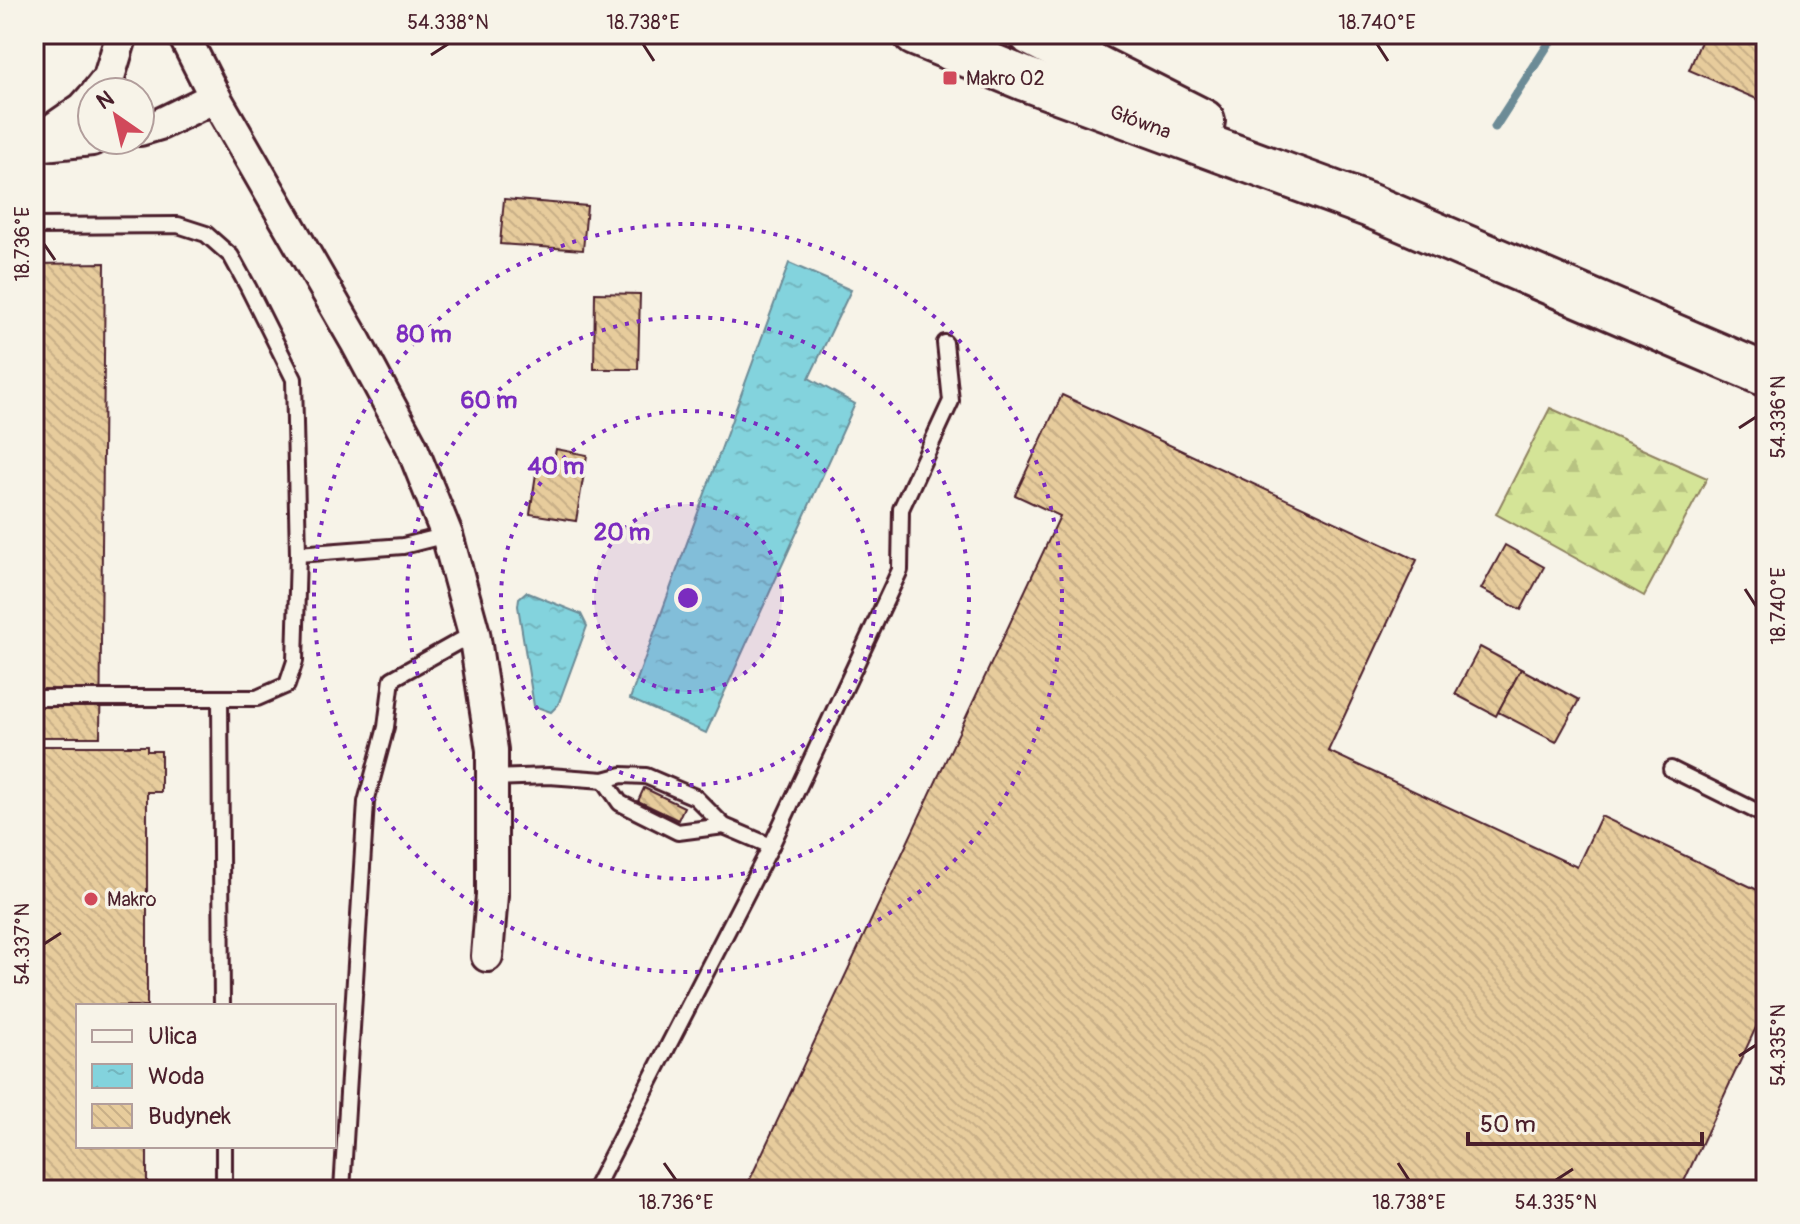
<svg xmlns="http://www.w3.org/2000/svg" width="1800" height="1224" font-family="Pangolin,sans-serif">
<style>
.forest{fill:url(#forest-firs);stroke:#8f8261;stroke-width:2}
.water{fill:url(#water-ripples);stroke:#6c8b96;stroke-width:2}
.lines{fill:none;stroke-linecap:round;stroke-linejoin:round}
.stream{stroke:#6c8b96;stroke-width:9}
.building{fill:url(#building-back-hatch);stroke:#4a1f2b;stroke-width:2}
.service-casing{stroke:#4a1f2b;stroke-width:20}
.minor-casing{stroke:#4a1f2b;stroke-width:36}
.secondary-casing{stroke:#4a1f2b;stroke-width:48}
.service{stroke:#f7f3e8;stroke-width:14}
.minor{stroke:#f7f3e8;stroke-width:30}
.secondary{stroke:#f7f3e8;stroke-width:42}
.ticks{fill:none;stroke:#4a1f2b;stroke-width:3}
.ring{fill:none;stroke:#7b2cbf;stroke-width:4;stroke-dasharray:4 8}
.poi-dot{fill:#d1495b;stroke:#f7f3e8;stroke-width:3}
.labels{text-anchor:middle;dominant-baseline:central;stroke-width:7;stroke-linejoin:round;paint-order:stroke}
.poi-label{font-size:20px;fill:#4a1f2b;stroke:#f7f3e8;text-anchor:start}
.street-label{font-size:20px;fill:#4a1f2b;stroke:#f7f3e8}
.centre{fill:#7b2cbf;stroke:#f7f3e8;stroke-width:4}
.ring-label{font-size:24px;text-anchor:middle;font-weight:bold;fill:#7b2cbf;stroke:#f7f3e8;stroke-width:7;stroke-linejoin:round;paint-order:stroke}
.neatline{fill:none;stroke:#4a1f2b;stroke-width:3}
.ticks-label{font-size:20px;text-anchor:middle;fill:#4a1f2b}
</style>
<defs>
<pattern id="forest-firs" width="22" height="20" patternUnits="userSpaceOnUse" patternTransform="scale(2)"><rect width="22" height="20" fill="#d4e497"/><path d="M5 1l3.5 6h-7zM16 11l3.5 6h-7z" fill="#b8c382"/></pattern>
<pattern id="water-ripples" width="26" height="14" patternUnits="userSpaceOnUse" patternTransform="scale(2)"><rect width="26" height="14" fill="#83d3dd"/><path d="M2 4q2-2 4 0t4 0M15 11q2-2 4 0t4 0" fill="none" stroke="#73b5be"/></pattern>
<pattern id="building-back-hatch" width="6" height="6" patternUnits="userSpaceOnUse" patternTransform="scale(2)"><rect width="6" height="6" fill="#e7cc9c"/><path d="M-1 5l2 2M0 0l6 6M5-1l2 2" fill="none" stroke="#c8af87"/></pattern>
</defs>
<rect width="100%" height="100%" fill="#f7f3e8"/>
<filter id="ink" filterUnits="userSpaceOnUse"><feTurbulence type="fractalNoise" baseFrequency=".0125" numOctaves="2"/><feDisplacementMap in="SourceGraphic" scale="16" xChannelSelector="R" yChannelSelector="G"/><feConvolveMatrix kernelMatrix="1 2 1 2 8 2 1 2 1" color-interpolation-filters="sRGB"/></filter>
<g filter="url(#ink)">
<path class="forest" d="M 1550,408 L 1707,478 L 1644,596 L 1496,514 Z"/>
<g class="water">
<path d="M 789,263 L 851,290 L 809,378 L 855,404 L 706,733 L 630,699 Z"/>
<path d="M 526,592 L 581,614 L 587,626 L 558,705 L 551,712 L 534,706 L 518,606 L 519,598 Z"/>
</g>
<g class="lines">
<path class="stream" d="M 1495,127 L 1555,34"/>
</g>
<g class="building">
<path d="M 1704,34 L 1766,34 L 1766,103 L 1689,70 Z"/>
<path d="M 504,199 L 587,206 L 583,250 L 500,244 Z"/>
<path d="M 105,263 L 100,737 L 34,737 L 34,264 Z"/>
<path d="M 595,293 L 640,294 L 638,369 L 594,369 Z"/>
<path d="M 1062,395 L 1417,560 L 1328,751 L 1577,867 L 1601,816 L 1766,894 L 1766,1006 L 1680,1190 L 745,1190 L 1060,516 L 1015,495 Z"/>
<path d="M 556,449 L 587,455 L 576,521 L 530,514 L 537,467 L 552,470 Z"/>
<path d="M 1505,545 L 1544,567 L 1521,610 L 1481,589 Z"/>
<path d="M 1480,647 L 1521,669 L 1496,716 L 1455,694 Z"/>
<path d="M 1521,669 L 1579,700 L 1556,742 L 1498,712 Z"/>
<path d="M 34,746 L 147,746 L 147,751 L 161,751 L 161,792 L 147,792 L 147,1006 L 78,1006 L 78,1146 L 147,1146 L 147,1190 L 34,1190 Z"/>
<path d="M 644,788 L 684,807 L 678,820 L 638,801 Z"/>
</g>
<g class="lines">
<g class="service-casing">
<g id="service">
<path d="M 34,226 L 178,225 L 206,234 L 231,256 L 248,287 L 294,379 L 298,554 L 295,661 L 287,685 L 257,698 L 34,698"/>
<path d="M 298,554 L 403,546 L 447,535"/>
<path d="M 220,698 L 222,1006"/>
<path d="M 1671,769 L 1766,816"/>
<path d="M 493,778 L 549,776 L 604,780 L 622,775 L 646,776 L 695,797 L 724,826 L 771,846"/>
<path d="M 604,780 L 620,803 L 678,832 L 724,826"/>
<path d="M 224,1146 L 224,1190"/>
<path d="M 342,1190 L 366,802 L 386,727 L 392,679 L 474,633"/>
<path d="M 594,1190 L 771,846 L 900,570 L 901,509 L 951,401 L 945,343"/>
</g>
</g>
<g class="minor-casing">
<g id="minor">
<path d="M 183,34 L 215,97 L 356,342 L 411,445 L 447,535 L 474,633 L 492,750 L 492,895 L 487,956"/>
<path d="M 97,92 L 109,77 L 122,34"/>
<path d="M 140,130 L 160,124 L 215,97"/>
<path d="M 34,142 L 83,108 L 92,98"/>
<path d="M 34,146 L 92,140"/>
</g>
</g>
<g class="secondary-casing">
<g id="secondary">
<path id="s1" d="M 915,34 L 1025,79 L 1368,205 L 1766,375"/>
<path d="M 1031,34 L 1203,121"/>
</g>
</g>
<use href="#service" class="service"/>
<use href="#minor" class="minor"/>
<use href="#secondary" class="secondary"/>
</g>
</g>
<path class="ticks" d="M 643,44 L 654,61M 1377,44 L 1388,61M 431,55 L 448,44M 44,244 L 55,260M 1739,428 L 1756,417M 1745,589 L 1756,606M 44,944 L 61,933M 1739,1056 L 1756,1045M 664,1163 L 676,1180M 1398,1163 L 1409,1180M 1556,1180 L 1573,1169"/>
<circle cx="688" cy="598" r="94" fill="#7b2cbf" fill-opacity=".12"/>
<g class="ring">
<circle cx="688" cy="598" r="94"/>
<circle cx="688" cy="598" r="187"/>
<circle cx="688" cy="598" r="281"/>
<circle cx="688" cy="598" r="374"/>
</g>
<g class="poi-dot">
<rect x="942" y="70" width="16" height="16" rx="4"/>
<circle cx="91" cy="899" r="8"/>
</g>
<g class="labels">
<g class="poi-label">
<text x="966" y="78">Makro 02</text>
<text x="107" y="899">Makro</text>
</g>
<g class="street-label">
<text stroke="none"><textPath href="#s1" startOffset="242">Główna</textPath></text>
</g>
</g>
<circle cx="688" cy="598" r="12" class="centre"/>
<g class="ring-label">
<text x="424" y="342">80 m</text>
<text x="489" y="408">60 m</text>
<text x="556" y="474">40 m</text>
<text x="622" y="540">20 m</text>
</g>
<rect width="1800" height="1224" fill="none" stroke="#f7f3e8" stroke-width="88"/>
<rect x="76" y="1004" width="260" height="144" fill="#f7f3e8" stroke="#b29e9c" stroke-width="2"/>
<rect x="92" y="1030" width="40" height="12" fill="#f7f3e8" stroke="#b29e9c" stroke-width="2"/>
<text x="148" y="1044" font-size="24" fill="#4a1f2b">Ulica</text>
<rect x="92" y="1064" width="40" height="24" fill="url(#water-ripples)" stroke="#b29e9c" stroke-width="2"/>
<text x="148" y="1084" font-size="24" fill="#4a1f2b">Woda</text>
<rect x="92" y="1104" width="40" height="24" fill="url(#building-back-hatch)" stroke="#b29e9c" stroke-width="2"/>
<text x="148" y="1124" font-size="24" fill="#4a1f2b">Budynek</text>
<g transform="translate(116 116) rotate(326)"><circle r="38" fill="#f7f3e8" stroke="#b29e9c" stroke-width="2"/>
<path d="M0-6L14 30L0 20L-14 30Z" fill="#d1495b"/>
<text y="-12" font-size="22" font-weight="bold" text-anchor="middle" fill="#4a1f2b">N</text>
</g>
<path d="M1468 1132v12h234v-12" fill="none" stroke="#4a1f2b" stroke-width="4"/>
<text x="1480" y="1132" font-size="24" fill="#4a1f2b" stroke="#f7f3e8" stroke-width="6" paint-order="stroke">50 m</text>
<rect x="44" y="44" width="1712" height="1136" class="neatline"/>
<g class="ticks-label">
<text x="448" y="29">54.338°N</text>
<text x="643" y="29">18.738°E</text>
<text x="1377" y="29">18.740°E</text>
<text transform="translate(22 244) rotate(-90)" y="7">18.736°E</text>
<text transform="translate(1778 417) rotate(-90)" y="7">54.336°N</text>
<text transform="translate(1778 606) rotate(-90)" y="7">18.740°E</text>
<text transform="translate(22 944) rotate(-90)" y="7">54.337°N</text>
<text transform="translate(1778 1045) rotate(-90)" y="7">54.335°N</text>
<text x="676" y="1209">18.736°E</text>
<text x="1409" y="1209">18.738°E</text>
<text x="1556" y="1209">54.335°N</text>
</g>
</svg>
